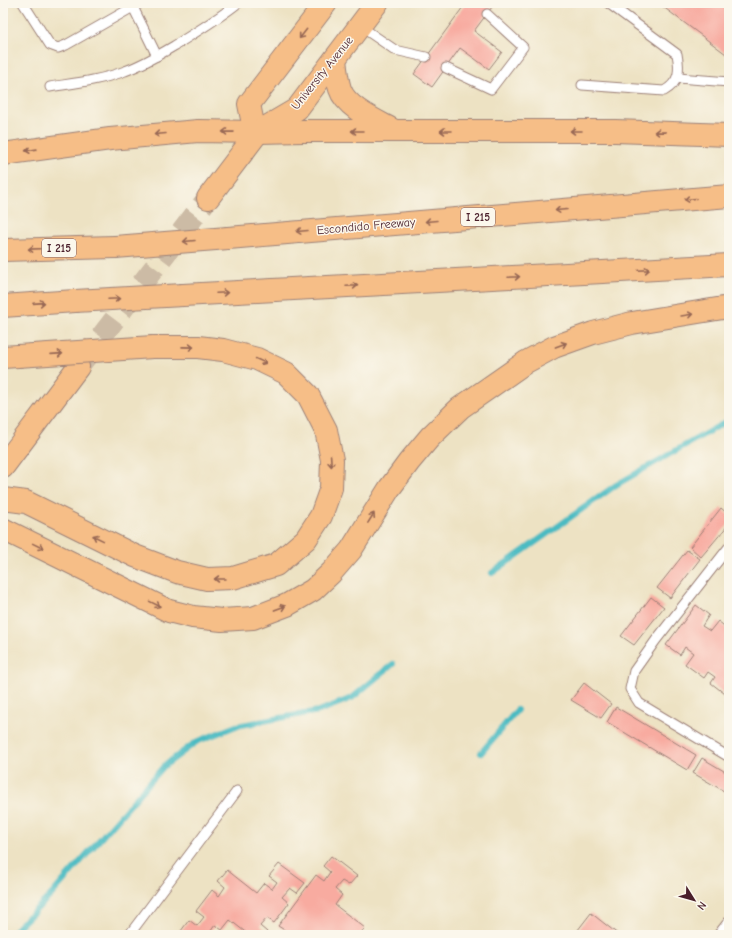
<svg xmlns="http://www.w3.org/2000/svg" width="732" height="938" font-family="'Comic Neue',sans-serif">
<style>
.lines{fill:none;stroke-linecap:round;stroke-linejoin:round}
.stream{stroke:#4cbbc2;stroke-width:6}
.building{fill:#f8aba0}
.primary-tunnel{stroke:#ccbba5;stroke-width:22;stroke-dasharray:22 11;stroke-linecap:butt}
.lane-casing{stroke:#9c8077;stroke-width:11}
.primary-casing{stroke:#9c8077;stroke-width:24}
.highway-casing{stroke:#9c8077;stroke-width:24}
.lane{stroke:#fff;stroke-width:9}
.primary{stroke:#f6be87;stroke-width:22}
.highway{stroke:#f6be87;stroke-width:22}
.highway-bridge-casing{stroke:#9c8077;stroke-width:24;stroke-linecap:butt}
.highway-bridge{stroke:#f6be87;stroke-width:22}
.oneway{stroke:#976754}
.labels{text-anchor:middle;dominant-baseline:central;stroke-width:3;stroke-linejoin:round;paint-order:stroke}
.shield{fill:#fbf7ec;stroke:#7f6065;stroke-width:1}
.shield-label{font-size:11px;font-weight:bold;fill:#4a1f2b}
.street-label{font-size:12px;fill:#4a1f2b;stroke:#fbf7ec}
</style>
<rect width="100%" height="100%" fill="#fbf7ec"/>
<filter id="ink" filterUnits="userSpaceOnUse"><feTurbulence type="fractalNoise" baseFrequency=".025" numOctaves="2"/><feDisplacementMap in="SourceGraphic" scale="8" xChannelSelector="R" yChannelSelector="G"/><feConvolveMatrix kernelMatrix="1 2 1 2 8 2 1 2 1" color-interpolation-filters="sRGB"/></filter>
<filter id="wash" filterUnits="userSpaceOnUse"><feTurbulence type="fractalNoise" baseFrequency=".012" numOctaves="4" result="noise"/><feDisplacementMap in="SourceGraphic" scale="16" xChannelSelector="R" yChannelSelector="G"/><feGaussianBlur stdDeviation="0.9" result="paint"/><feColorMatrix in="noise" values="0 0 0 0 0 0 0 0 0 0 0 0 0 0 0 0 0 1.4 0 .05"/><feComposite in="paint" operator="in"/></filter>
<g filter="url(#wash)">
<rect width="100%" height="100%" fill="#ede2c3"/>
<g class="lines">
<g class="stream">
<path d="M 492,573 L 616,485 L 729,420"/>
<path d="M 481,753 L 517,710"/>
<path d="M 10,935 L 52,894 L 164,766 L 196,742 L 236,726 L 319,711 L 352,698 L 393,664"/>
</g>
</g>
<g id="blocks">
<g class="building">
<path d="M 466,3 L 495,3 L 474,31 L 502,52 L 489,69 L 460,48 L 432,87 L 414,74 Z"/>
<path d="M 658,3 L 729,3 L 729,54 L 726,54 Z"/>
<path d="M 721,508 L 729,515 L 729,524 L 701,557 L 690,547 Z"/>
<path d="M 687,550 L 700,559 L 670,598 L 657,588 Z"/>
<path d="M 651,597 L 664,607 L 634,645 L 621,636 Z"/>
<path d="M 696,605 L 709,615 L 702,626 L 710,631 L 718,621 L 728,629 L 727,630 L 729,631 L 729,697 L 711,683 L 715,677 L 708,672 L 704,678 L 685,664 L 693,653 L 685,647 L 680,655 L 666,645 Z"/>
<path d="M 584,683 L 611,704 L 601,718 L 571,700 Z"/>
<path d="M 616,707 L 696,755 L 687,770 L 607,722 Z"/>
<path d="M 702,758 L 729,774 L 729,794 L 693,773 Z"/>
<path d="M 331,856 L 357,876 L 349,885 L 342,881 L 335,889 L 342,895 L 335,905 L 365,928 L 359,935 L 353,935 L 350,933 L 348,935 L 283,935 L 286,931 L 278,926 L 316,875 L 324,881 L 330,872 L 323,866 Z"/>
<path d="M 279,864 L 305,883 L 297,893 L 290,888 L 282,897 L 289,903 L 274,923 L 267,918 L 260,926 L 267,932 L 266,935 L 249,935 L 230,920 L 222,930 L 215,925 L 208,935 L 178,935 L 189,920 L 197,926 L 204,917 L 196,911 L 212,890 L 219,896 L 225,887 L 218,881 L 227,870 L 256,893 L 264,883 L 272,889 L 277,882 L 269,876 Z"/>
<path d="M 591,913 L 619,935 L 574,935 Z"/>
</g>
</g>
</g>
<g filter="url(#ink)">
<use href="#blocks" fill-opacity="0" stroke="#9c8077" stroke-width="1"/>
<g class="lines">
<path class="primary-tunnel" d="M 81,363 L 208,198"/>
<g class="lane-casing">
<g id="lane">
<path d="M 23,3 L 50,45 L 58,48 L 66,45 L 140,3"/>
<path d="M 133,7 L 157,56"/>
<path d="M 360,26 L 395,50 L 426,57"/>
<path d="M 446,68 L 491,89 L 523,47 L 487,14"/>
<path d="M 678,78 L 729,82"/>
<path d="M 582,85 L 664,91 C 680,82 680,70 677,54 L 608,3"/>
<path d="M 50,87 C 75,83 102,80 125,71 C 142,65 159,55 174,46 C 196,32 218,19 238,3"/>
<path d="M 729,547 L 656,640 L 634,671 L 630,689 L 639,703 L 729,757"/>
<path d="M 129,935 L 237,791"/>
<path d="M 718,935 L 729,921"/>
</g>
</g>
<g class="primary-casing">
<g id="primary">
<path d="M 258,132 L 252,119 L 249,104 L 326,3"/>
<path d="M 208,198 L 258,132 L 297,109 L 377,3"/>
<path d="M 3,467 L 78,367"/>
</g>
</g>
<g class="highway-casing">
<g id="highway">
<path d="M 335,59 C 336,69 337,80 340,89 C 346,108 377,121 393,130"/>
<path d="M 3,154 L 110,139 L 198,131 L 258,132 L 304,131 L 615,131 L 729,135"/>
<path d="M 228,238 L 729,196"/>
<path d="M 3,250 L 115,247"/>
<path d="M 183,295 L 729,265"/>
<path d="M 3,306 L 75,301"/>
<path d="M 3,357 L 18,356"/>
<path d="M 3,499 L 26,502 L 135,556 L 177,572 L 207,579 L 233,578 L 276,565 L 306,539 L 321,516 L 331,488 L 332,460 L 326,430 L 308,395 L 286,373 L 257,359 L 223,350 L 198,347 L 153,347"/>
<path d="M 3,529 L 169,611 L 193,617 L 222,620 L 253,618 L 287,605 L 313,590 L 331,573 L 351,550 L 389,489 L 409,462 L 430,437 L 460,408 L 526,362 L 554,347 L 593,333 L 632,323 L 729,307"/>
</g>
</g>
<use href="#lane" class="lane"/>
<use href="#primary" class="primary"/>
<use href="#highway" class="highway"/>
<g class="highway-bridge-casing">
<g id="highway-bridge">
<path d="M 115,247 L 228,238"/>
<path d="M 75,301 L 183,295"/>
<path d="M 18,356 L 153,347"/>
</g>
</g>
<use href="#highway-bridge" class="highway-bridge"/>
</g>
<defs><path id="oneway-shaft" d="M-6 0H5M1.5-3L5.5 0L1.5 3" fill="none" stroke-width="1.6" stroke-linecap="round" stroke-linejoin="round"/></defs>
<g class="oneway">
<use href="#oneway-shaft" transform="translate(303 34) rotate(128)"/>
<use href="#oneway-shaft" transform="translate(357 131) rotate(-180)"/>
<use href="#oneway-shaft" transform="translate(446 131) rotate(180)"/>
<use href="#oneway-shaft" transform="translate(576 131) rotate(180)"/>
<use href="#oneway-shaft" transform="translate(228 132) rotate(-179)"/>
<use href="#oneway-shaft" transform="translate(660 132) rotate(-179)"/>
<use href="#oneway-shaft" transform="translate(160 134) rotate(175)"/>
<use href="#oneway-shaft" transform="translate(31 150) rotate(172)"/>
<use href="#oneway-shaft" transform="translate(690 199) rotate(175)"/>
<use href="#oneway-shaft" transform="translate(561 210) rotate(175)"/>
<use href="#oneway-shaft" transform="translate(431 221) rotate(175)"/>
<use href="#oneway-shaft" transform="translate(302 231) rotate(175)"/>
<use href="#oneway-shaft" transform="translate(189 241) rotate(175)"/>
<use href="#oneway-shaft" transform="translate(34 249) rotate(178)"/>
<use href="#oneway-shaft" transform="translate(644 270) rotate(-3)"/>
<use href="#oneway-shaft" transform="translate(514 277) rotate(-3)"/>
<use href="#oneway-shaft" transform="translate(352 286) rotate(-3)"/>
<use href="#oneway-shaft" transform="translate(222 293) rotate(-3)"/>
<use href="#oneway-shaft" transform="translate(114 299) rotate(-3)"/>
<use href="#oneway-shaft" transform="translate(39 303) rotate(-4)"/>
<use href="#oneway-shaft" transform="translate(687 315) rotate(-9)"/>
<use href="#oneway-shaft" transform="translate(561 345) rotate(-20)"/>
<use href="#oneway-shaft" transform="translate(188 347) rotate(1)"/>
<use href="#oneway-shaft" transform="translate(57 354) rotate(-4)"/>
<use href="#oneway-shaft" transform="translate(261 361) rotate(25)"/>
<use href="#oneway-shaft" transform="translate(331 461) rotate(86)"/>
<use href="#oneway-shaft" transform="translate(371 518) rotate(-58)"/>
<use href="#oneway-shaft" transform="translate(98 538) rotate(-154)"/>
<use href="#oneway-shaft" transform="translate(38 546) rotate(26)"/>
<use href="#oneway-shaft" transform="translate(220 579) rotate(180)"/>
<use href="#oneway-shaft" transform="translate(155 604) rotate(26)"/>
<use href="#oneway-shaft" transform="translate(280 608) rotate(-20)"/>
</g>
</g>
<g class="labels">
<g class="shield">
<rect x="461" y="208" width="34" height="18" rx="3"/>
<rect x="42" y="239" width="34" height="18" rx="3"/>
</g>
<g class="shield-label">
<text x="478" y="217">I 215</text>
<text x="59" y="248">I 215</text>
</g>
<g class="street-label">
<text transform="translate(322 73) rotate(-51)">University Avenue</text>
<text transform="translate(366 226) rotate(-5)">Escondido Freeway</text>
</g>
</g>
<rect width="732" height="938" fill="none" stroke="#fbf7ec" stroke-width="16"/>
<g transform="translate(694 900) rotate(127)" stroke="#fbf7ec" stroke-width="3" paint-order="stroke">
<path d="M0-3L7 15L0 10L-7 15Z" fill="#4a1f2b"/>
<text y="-6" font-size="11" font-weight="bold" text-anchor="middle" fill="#4a1f2b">N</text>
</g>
</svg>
